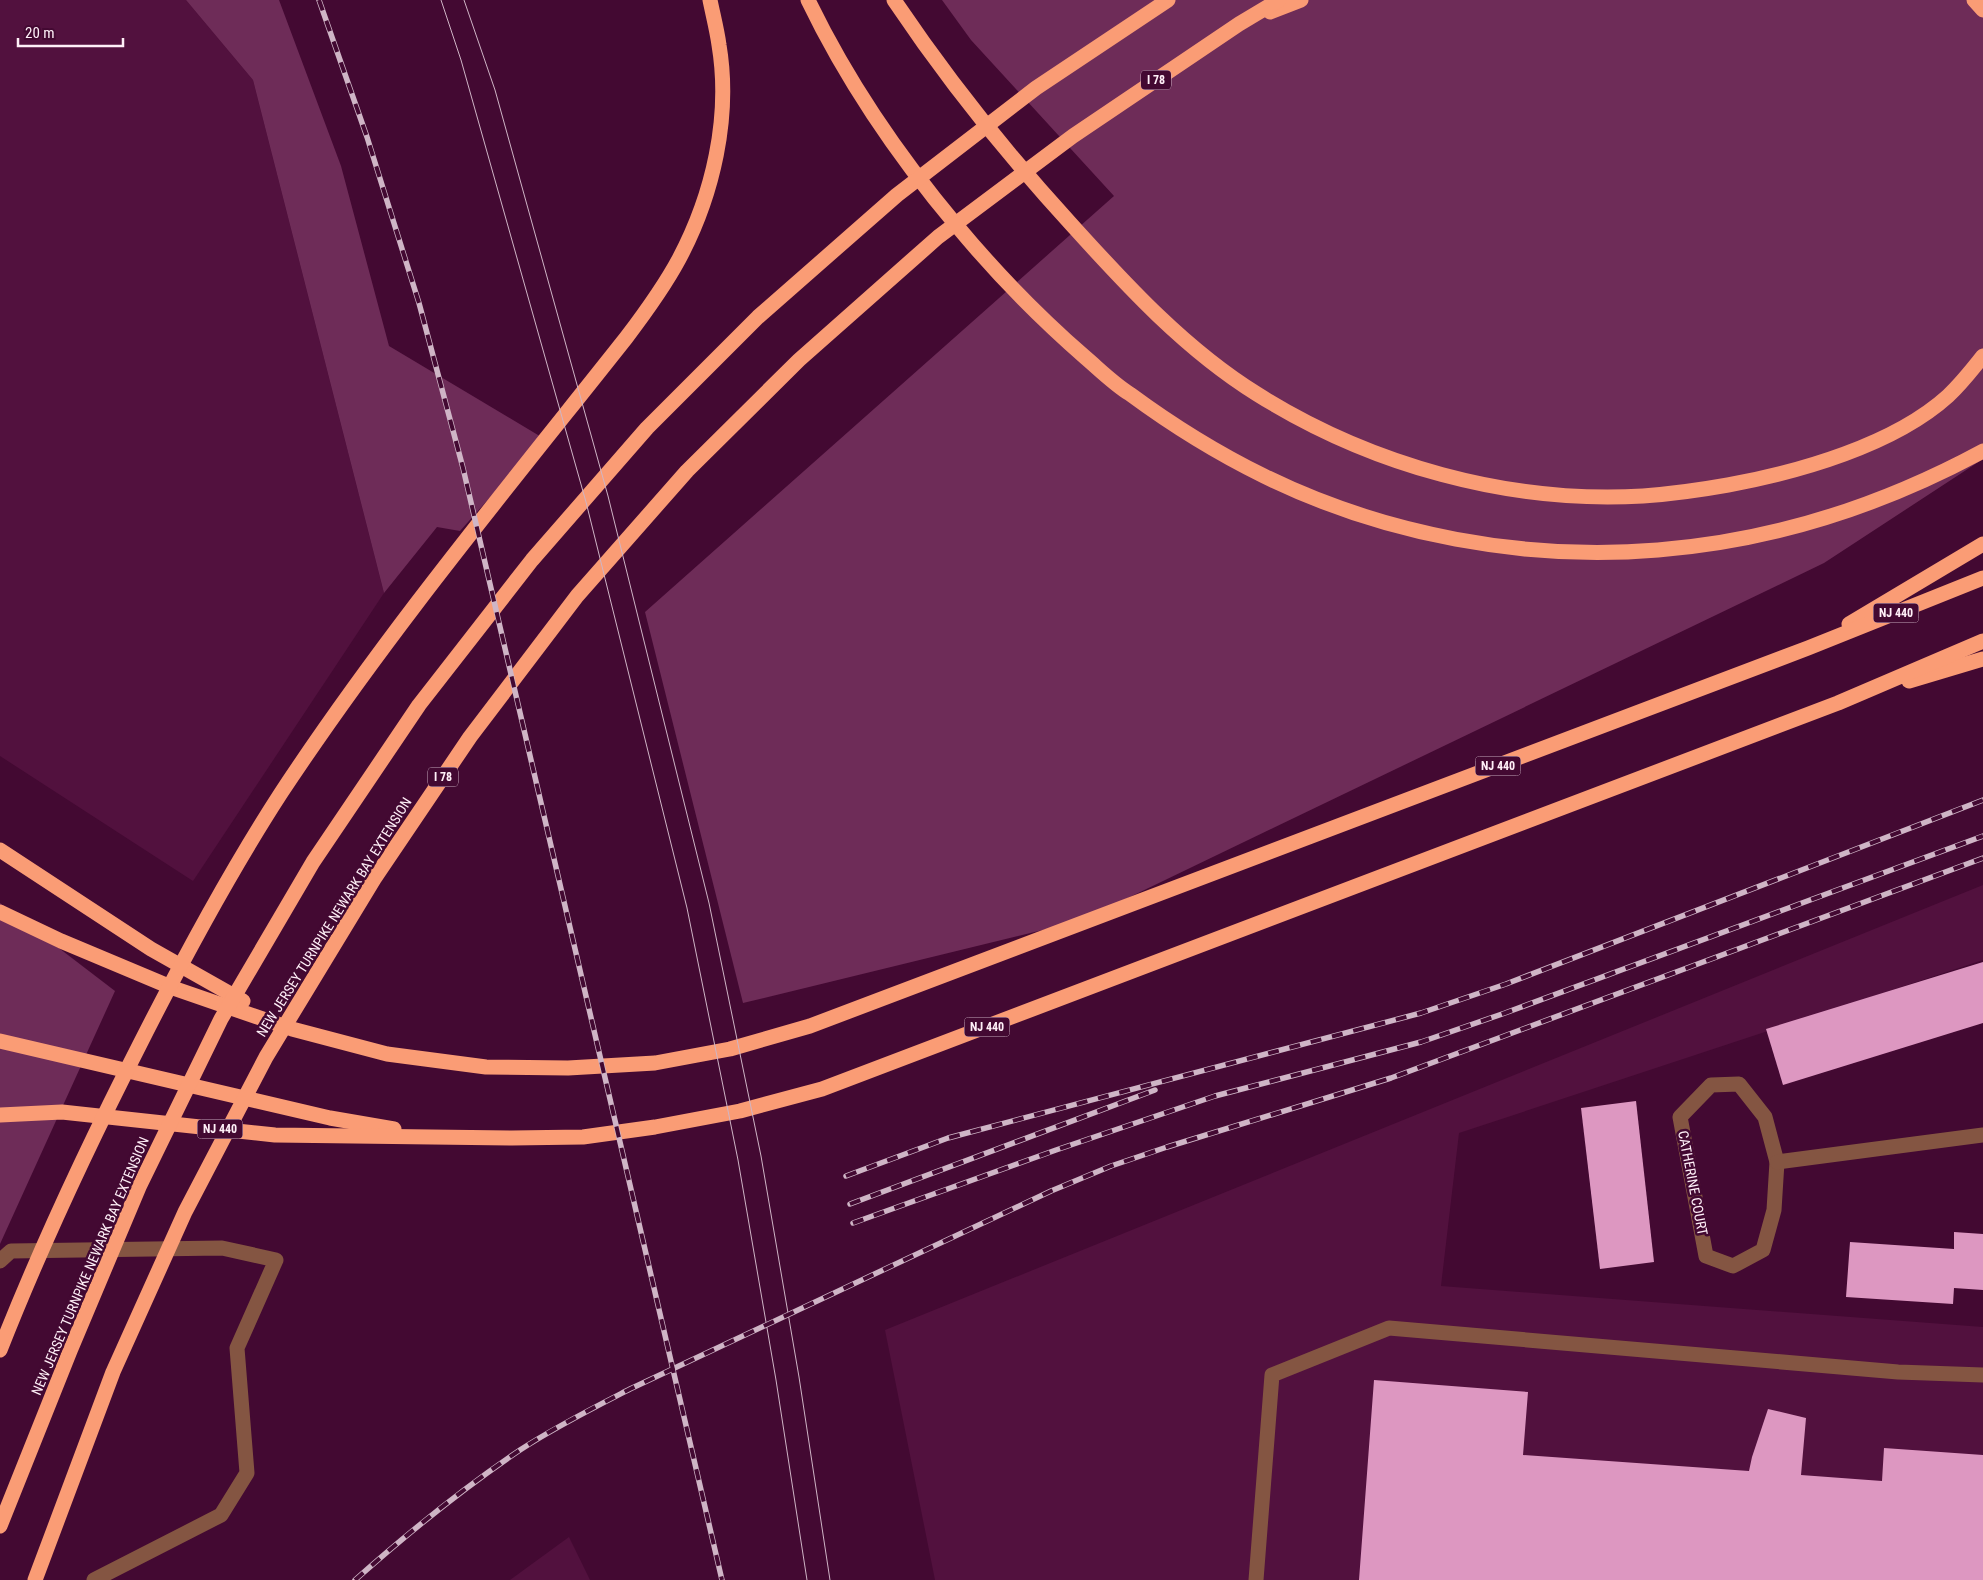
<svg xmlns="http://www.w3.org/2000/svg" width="1983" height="1580" font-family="'Roboto Condensed',sans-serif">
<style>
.built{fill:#52113e}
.green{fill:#6e2c58}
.building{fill:#dd97c1}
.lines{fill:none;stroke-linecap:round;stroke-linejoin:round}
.lane{stroke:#845542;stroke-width:15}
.street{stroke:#845542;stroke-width:15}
.highway{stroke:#fa9c75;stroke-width:15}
.tram{stroke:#cfb5c6;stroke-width:1}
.rail-casing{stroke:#cfb5c6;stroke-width:5.5}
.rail{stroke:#430932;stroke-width:4;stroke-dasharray:11;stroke-linecap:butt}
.labels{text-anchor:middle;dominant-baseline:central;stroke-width:5;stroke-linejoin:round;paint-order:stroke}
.shield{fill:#430932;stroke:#c7abbd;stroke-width:1}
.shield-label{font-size:12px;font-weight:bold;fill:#fff0f8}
.street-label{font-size:14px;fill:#fff0f8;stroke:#430932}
</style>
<rect width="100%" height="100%" fill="#430932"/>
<g class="built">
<path d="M 0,0 L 186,0 L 253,80 L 384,593 L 193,881 L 0,756 Z"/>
<path d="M 1983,885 L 1983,960 L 1459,1133 L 1441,1286 L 1983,1327 L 1983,1580 L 935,1580 L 885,1330 Z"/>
<path d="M 569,1537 L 590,1580 L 510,1580 Z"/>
</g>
<g class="green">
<path d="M 186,0 L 279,0 L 341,166 L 389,346 L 543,438 L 460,531 L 437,527 L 384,593 L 253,80 Z"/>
<path d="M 942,0 L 1983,0 L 1983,459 L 1824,563 L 1080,921 L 743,1003 L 645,612 L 1114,196 L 971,40 Z"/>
<path d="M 0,903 L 115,991 L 0,1244 Z"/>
</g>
<g class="building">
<path d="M 1983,962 L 1983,1023 L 1783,1085 L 1766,1029 Z"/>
<path d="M 1636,1101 L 1654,1262 L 1600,1269 L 1581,1108 Z"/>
<path d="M 1954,1232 L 1983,1234 L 1983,1290 L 1954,1288 L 1953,1304 L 1846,1297 L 1850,1242 L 1954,1249 Z"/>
<path d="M 1374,1380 L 1528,1392 L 1523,1455 L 1749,1471 L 1752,1457 L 1768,1409 L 1806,1418 L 1801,1475 L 1882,1481 L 1884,1448 L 1983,1455 L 1983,1580 L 1359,1580 Z"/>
</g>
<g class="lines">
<g class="lane">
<path d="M 0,1261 L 11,1251 L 222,1248 L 276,1260 L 237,1348 L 247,1473 L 221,1515 L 94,1580"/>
<path d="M 1256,1580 L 1272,1375 L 1389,1328 L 1898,1372 L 1983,1375"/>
</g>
<g class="street">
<path d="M 1739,1084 L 1765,1117 L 1777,1162 L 1774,1210 L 1763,1250 L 1733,1266 L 1706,1256 L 1680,1117 L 1711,1085 Z"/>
<path d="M 1777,1162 L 1983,1135"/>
</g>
<g class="highway">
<path d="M 808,0 C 847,81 899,157 957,226 C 996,273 1039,317 1086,358 C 1100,370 1114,384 1130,394 C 1172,425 1217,453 1264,476 C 1384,535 1525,561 1658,550 C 1772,541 1883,505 1983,451"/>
<path d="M 894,0 C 947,79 1007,154 1071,224 C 1127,286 1186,350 1257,394 C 1370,465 1509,504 1643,496 C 1671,494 1700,490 1728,485 C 1799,472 1894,445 1948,396 C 1961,384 1972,370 1983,356"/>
<path d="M 1974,0 L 1983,10"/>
<path d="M 1270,12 L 1301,0"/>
<path d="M 1849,624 L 1983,544"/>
<path d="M 1909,681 L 1983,659"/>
<path d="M 0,850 L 151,949 L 243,1001"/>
<path d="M 0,912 L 61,941 L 173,988 L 292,1029 L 387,1054 L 486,1067 L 568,1068 L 655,1063 L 730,1049 L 810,1026 L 1808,648 L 1983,578"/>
<path d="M 0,1041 L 330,1118 L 394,1129"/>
<path d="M 0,1115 L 62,1112 L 275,1135 L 512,1138 L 583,1137 L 655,1127 L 740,1111 L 822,1089 L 1838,703 L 1983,641"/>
<path d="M 0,1350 C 41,1246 89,1144 140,1044 C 183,959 229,873 281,793 C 386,634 508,487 626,338 C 645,313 664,287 679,259 C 713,195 731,117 719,45 C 717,30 713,15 710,0"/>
<path d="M 0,1526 L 70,1351 L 139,1187 L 221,1019 L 313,862 L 419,705 L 532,560 L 647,428 L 758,317 L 897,195 L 1036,88 L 1168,0"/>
<path d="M 35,1580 L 113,1372 L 185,1212 L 266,1057 L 374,879 L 470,737 L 577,596 L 687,471 L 799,360 L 938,237 L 1073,136 L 1239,24 L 1279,0"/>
</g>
<g class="tram">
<path d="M 441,0 L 461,60 L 586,502 L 687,908 L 738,1160 L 776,1380 L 807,1580"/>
<path d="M 464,0 L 495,90 L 608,496 L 709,903 L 761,1156 L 799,1377 L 830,1580"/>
</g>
<g class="rail-casing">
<g id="rail">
<path d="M 319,0 L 367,137 L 419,303 L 463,468 L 722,1580"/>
<path d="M 846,1176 L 948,1138 L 1421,1013 L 1506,984 L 1983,800"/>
<path d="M 850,1204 L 1155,1090"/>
<path d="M 853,1223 L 1056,1150 L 1215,1096 L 1421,1042 L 1505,1013 L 1983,836"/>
<path d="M 355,1580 C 408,1533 462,1489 520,1450 C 555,1427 593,1408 630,1389 L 1051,1191 L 1111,1166 L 1167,1147 L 1391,1078 L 1983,858"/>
</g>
</g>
<use href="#rail" class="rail"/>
</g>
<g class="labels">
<g class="shield">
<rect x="1141" y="70.5" width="30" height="19" rx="4"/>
<rect x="1873.5" y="603.5" width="45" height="19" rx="4"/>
<rect x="1475.5" y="756.5" width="45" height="19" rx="4"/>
<rect x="428" y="767.5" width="30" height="19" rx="4"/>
<rect x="964.5" y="1017.5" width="45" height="19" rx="4"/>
<rect x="197.5" y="1119.5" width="45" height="19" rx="4"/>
</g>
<g class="shield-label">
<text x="1156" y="80">I 78</text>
<text x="1896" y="613">NJ 440</text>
<text x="1498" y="766">NJ 440</text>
<text x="443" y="777">I 78</text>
<text x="987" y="1027">NJ 440</text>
<text x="220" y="1129">NJ 440</text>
</g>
<g class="street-label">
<text transform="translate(334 917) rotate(-58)">NEW JERSEY TURNPIKE NEWARK BAY EXTENSION</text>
<text transform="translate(1693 1183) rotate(79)">CATHERINE COURT</text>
<text transform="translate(90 1266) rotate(-67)">NEW JERSEY TURNPIKE NEWARK BAY EXTENSION</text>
</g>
</g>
<path d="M18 38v8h105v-8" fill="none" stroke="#fff0f8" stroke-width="2.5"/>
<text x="25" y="38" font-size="15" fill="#fff0f8" stroke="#430932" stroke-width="4" paint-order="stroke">20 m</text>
</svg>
